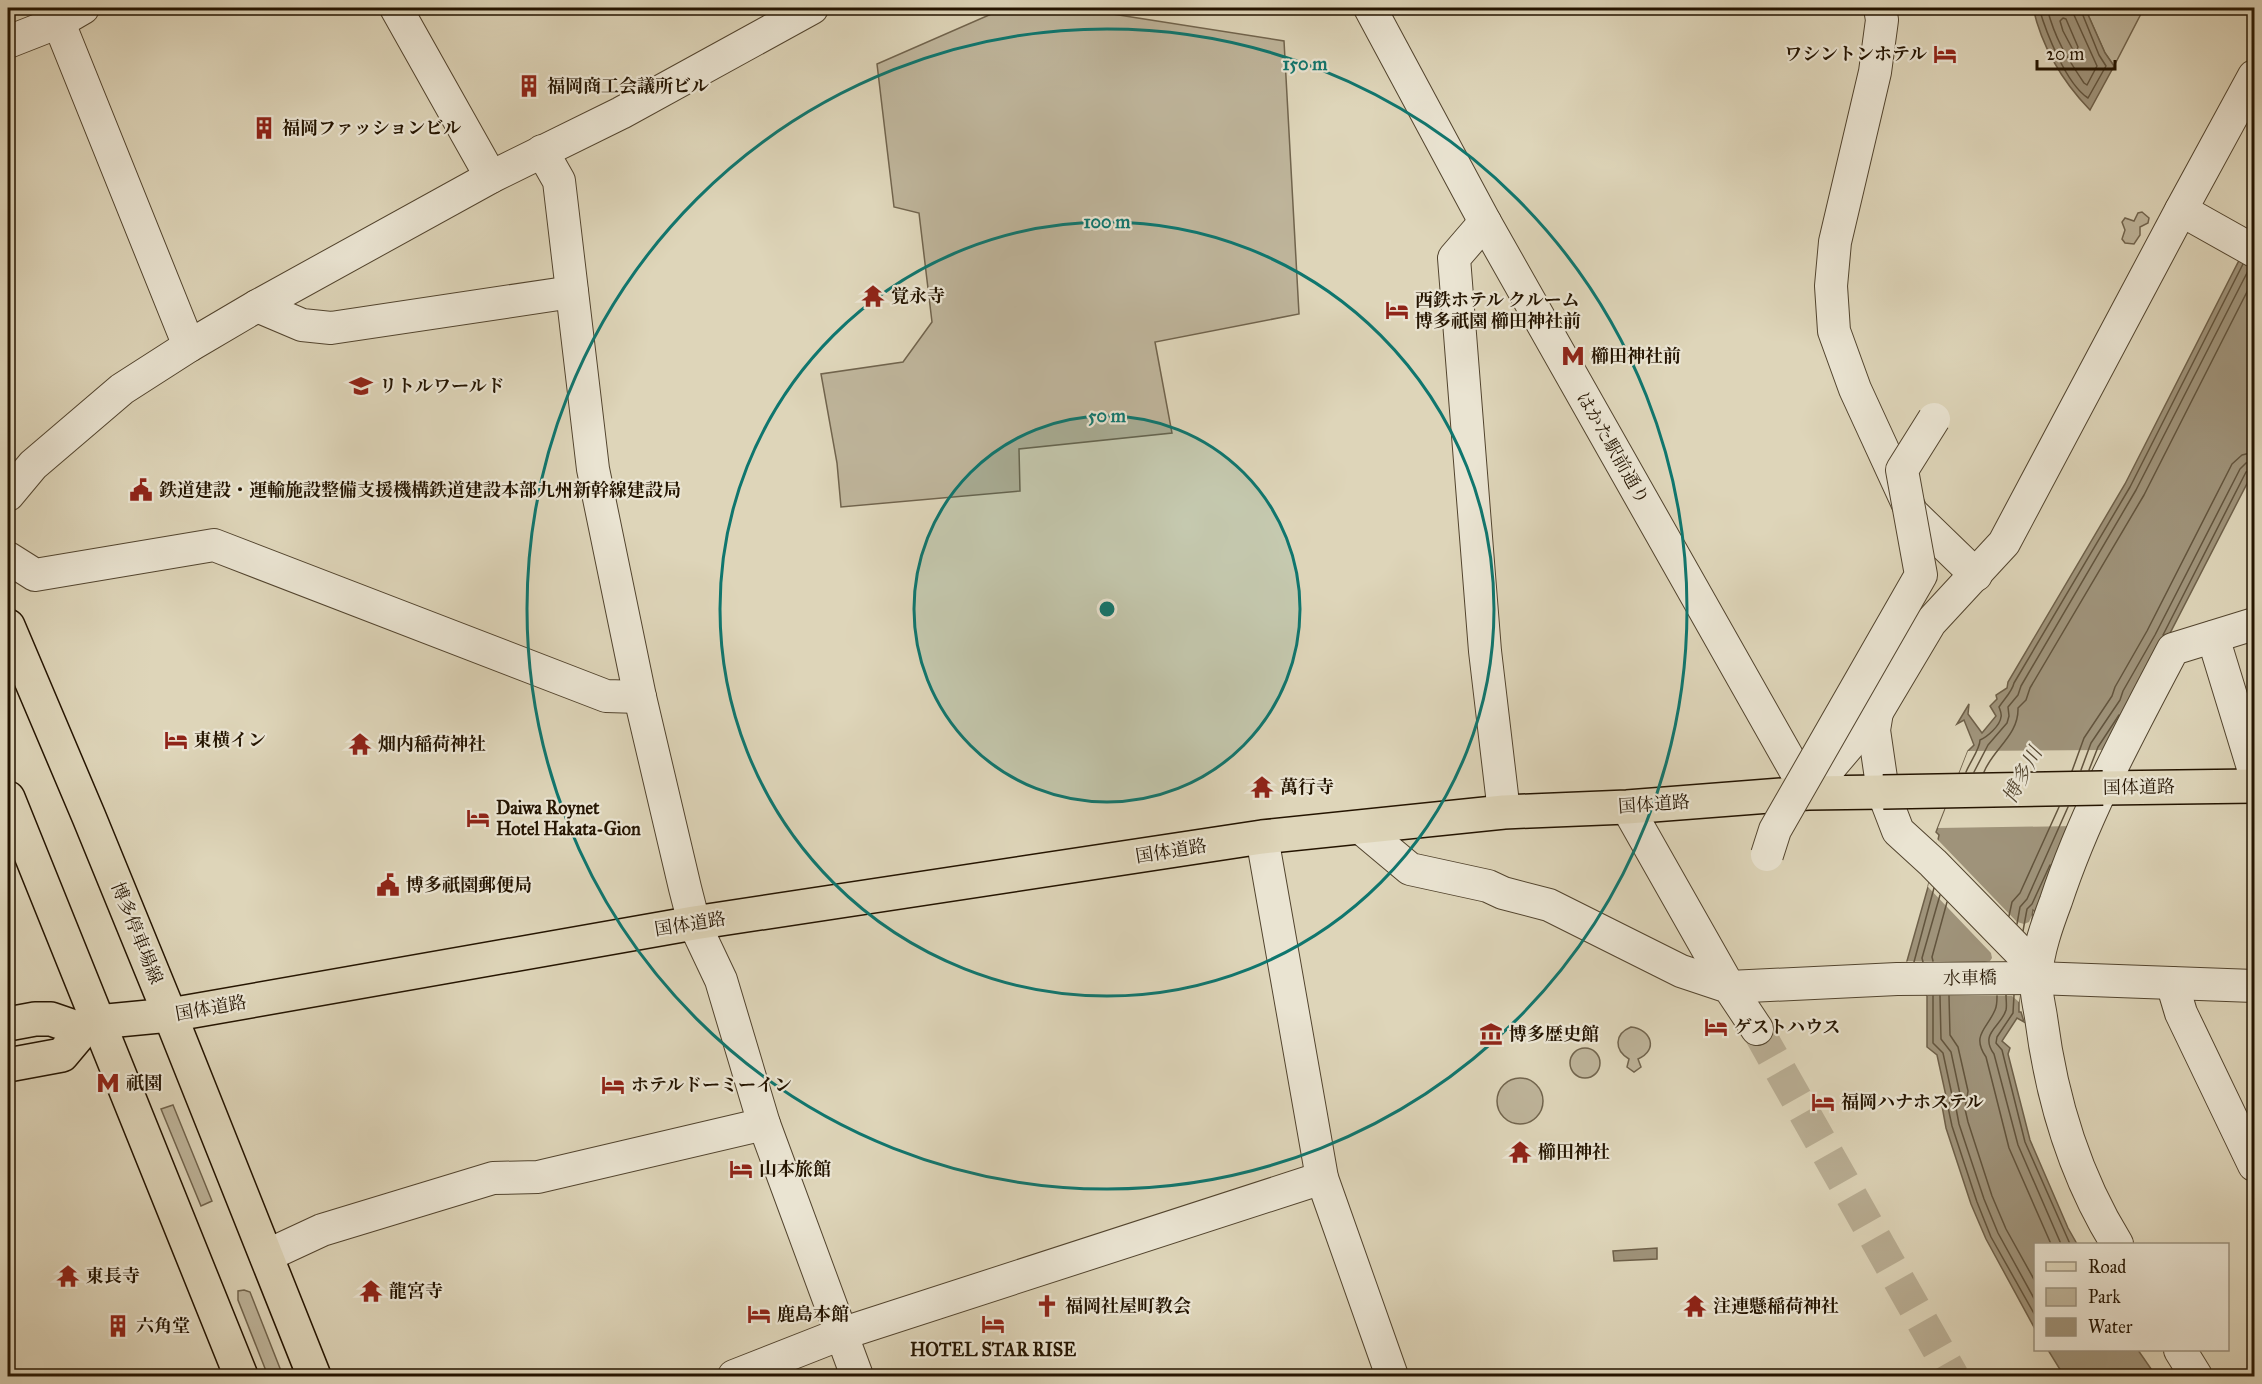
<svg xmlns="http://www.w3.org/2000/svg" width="2262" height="1384" font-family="'IM FELL Great Primer','Noto Serif JP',serif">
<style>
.green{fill:#beb49a;stroke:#71644d;stroke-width:1.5}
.water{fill:#9f937a;stroke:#6e6049;stroke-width:1.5}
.pier{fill:#ded5b9}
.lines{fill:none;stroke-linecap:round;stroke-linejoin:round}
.shore{stroke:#62543d;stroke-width:1.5}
.minor-tunnel{stroke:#b9ae94;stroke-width:32;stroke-dasharray:32 16;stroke-linecap:butt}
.minor-casing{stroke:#52442e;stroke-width:34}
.major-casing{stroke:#241400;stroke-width:36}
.highway-casing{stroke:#241400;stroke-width:36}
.minor{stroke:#eae4d2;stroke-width:32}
.major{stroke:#ded5b9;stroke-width:33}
.highway{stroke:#ded5b9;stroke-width:33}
.minor-bridge-casing{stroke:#52442e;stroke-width:34;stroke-linecap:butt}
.highway-bridge-casing{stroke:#241400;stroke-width:36;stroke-linecap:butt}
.minor-bridge{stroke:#eae4d2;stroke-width:32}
.highway-bridge{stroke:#ded5b9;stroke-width:33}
.ring{fill:none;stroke:#0f766e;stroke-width:3}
.labels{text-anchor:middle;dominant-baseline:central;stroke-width:4.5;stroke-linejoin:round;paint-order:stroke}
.poi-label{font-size:18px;font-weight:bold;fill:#241400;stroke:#eae4d2;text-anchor:start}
.street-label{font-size:18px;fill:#241400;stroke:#eae4d2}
.water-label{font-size:20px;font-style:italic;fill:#554731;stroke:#eae4d2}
.centre{fill:#0f766e;stroke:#eae4d2;stroke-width:3}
.ring-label{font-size:18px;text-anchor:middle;font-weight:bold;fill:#0f766e;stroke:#eae4d2;stroke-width:4.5;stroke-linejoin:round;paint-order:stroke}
</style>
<rect width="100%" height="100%" fill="#ded5b9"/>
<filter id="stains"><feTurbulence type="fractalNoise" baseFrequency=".00333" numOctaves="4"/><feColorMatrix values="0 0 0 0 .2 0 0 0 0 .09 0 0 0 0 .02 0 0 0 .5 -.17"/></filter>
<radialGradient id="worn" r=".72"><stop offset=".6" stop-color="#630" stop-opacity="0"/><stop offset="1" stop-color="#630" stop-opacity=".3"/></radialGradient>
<g class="green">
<path d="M 1005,8 L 1074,8 L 1284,41 L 1299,314 L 1155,342 L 1172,433 L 1019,449 L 1020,491 L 841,507 L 837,463 L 821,374 L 903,362 L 932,322 L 919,213 L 894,207 L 877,64 Z"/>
<path d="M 2085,8 L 2144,8 L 2114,66 L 2105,53 Z"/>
<path d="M 2142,212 L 2149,218 L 2148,223 L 2140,227 L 2140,235 L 2134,244 L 2125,243 L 2122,239 L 2125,230 L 2122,222 L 2125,218 L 2134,221 L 2138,213 Z"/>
<path d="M 1631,1027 C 1651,1029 1659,1050 1638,1059 L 1641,1067 L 1634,1072 L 1627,1067 L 1629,1059 C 1614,1050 1614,1034 1631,1027 Z"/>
<circle cx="1585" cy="1063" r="15"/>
<circle cx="1520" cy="1101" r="23"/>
<path d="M 173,1105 L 212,1201 L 201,1206 L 161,1109 Z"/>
<path d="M 244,1290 L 250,1292 L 283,1376 L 268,1376 L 238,1300 L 238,1291 Z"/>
</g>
<g class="water">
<path d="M 2033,8 L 2085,8 L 2105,53 L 2114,66 L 2090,110 C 2062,81 2042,47 2033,8 Z"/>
<path d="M 2254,231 L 2254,470 L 2133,705 L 2103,750 L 2076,826 L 2036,912 L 2033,910 L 2019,1002 L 2019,1012 L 2021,1012 L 2024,1022 L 2017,1018 L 2002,1041 L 2010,1048 L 2008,1054 L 2030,1140 L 2068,1228 L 2077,1244 L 2036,1244 L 2035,1329 L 1986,1239 L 1971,1204 L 1946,1128 L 1942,1106 L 1946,1096 L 1937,1055 L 1927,1047 L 1927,996 L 1907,961 L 1928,887 L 1939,835 L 1936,832 L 1968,751 L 1974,745 L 1964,720 L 1957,724 L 1969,704 L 1968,714 L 1982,733 L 1996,716 L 1990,706 L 1997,699 L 1996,695 L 2007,688 L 2008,682 L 2125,484 Z"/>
<path d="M 1657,1248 L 1657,1259 L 1614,1261 L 1613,1251 Z"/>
<path d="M 2048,1350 L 2138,1350 L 2156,1376 L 2064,1376 Z"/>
</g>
<g class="pier">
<path d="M 2103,750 L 2076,826 L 1938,828 L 1968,751 Z"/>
<path d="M 1937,839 L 2017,922 L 2024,924 L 2029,922 L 2032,915 L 2019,1002 L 2012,996 L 1927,996 L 1907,961 L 1985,962 L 1990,961 L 1992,958 L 1991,953 L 1928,887 Z"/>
</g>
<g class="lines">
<g class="shore">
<path d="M 2039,8 C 2046,32 2066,84 2088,98 L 2106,66 L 2099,55 L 2080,8"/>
<path d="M 2047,8 C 2055,39 2066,56 2084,83 L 2087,85 L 2097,66 L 2074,15 L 2072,8"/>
<path d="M 2063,18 L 2066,19 L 2078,47 L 2076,51 L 2073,50 L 2063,31 L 2060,21 Z"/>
<path d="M 2163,635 L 2246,472 L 2254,469"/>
<path d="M 2081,770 L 2091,743 L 2120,700 L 2123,691 L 2155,635 L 2240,469 L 2246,463 L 2254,461"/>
<path d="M 2089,770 L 2098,747 L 2119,715"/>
<path d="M 2072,771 L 2084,738 L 2112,696 L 2115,687 L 2147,631 L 2232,464 L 2242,455 L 2254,452"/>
<path d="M 1966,772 C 1970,762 1980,749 1980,740 C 1987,737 2000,726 2001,717 C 2002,714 2000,710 1999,707 C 2004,699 2012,692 2014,683 L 2130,487 L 2243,264"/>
<path d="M 1974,772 L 1988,745 L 2007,723 L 2009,716 L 2008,707 L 2018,695 L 2021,686 L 2136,490 L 2250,267"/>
<path d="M 1984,772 C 1993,749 2019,735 2018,708 L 2026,700 L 2030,688 L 2144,495 L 2254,278"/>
<path d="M 2009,916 L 2012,902 L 2020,893 L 2059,807"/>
<path d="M 2017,924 L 2020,907 L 2027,899 L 2068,807"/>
<path d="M 2023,931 L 2027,909 L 2032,904 L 2050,865"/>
<path d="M 1933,961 L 1932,957 L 1947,902"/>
<path d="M 1914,962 L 1934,888"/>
<path d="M 1923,962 L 1922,958 L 1940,895"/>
<path d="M 2006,995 C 2006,1000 2007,1006 2006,1010 C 2001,1027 1979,1033 1994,1054 L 2018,1145 L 2061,1244"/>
<path d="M 2014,995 L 2013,1013 L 1997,1037 L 1996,1043 L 2002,1050 L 2025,1142 L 2070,1244"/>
<path d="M 1933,996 L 1933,1043 L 1943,1053 L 1952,1095 L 1948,1107 L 1952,1126 L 1977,1202 L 1991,1237 L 2036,1317"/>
<path d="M 1940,996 L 1941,1039 L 1951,1052 L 1960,1094 L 1956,1108 L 1959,1124 L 1984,1199 L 1998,1233 L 2036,1302"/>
<path d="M 1949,996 L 1950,1035 L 1958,1047 L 1968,1091 L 1965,1109 L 1968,1122 L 1992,1196 L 2006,1229 L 2036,1283"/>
<path d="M 1997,996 C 1997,1000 1997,1006 1995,1010 C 1987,1029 1971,1035 1986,1057 L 2009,1148 L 2051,1244"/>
</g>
<path class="minor-tunnel" d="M 1757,1029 L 1953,1376"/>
<g class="minor-casing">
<g id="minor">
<path d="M 53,8 L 189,346"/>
<path d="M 396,8 L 491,177"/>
<path d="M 1370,8 L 1485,222 L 1808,793 L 1877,712 L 1930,623 L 2004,543 L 2181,210 L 2254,76"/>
<path d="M 1880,8 L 1882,20 L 1875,72 L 1835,242 L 1831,286 L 1834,331 L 1855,389 L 1912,513 L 1976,575"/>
<path d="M 8,42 L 59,22 L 83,8"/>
<path d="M 542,151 L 559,181 L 593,469 L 640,697 L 685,888 L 694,923 L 721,980 L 764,1124 L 857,1376"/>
<path d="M 2181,210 L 2254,251"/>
<path d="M 1485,222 L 1454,258 L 1485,651 L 1504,812"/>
<path d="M 257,306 L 302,325 L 331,328 L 572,292"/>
<path d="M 8,495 L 33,465 L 122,389 L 189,346 L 257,306 L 491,177 L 621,113 L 812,8"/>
<path d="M 8,558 L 35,575 L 214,545 L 606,696 L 640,697"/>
<path d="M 2213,637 L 2254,771"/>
<path d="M 1877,712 L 1874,730 L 1883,792 L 1898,831 L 1933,863 L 2026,958 L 2036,978"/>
<path d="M 1627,807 L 1729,987 L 1897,979 L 2036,978 L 2254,986"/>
<path d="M 1361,828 L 1410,869 L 1488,886 L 1503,893 L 1549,905 L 1681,971 L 1729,987 L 1757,1029"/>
<path d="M 1262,837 L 1322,1178 L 1392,1376"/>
<path d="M 2172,983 L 2181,1013 L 2254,1165"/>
<path d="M 2117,1244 C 2075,1176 2051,1096 2041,1017 C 2039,1004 2035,989 2036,976 C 2038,950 2047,925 2056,901 C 2085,813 2130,731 2173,649 L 2254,624"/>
<path d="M 266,1256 L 322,1230 L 493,1178 L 538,1177 L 764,1124"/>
<path d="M 2180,1350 L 2196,1376"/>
<path d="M 734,1376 L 841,1334 L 1322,1178"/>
</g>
</g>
<g class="major-casing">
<g id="major">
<path d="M 8,626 L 89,817 L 170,1015 L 314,1376"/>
<path d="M 8,798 L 241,1376"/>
</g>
</g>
<g class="highway-casing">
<g id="highway">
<path d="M 2103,788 L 2254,786"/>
<path d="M 8,1024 L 35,1019 L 51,1019 L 83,1030"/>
<path d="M 8,1065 L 62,1055 L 83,1030 L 97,1022 L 170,1015 L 694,923 L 1262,837 L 1504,812 L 1627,807 L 1808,793 L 1883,792"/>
</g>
</g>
<use href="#minor" class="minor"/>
<use href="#major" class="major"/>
<use href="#highway" class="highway"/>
<g class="minor-bridge-casing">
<path id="minor-bridge" d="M 1767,855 L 1775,830 L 1921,575 L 1902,470 L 1934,419"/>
</g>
<g class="highway-bridge-casing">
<path id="highway-bridge" d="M 1883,792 L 2103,788"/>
</g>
<use href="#minor-bridge" class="minor-bridge"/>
<use href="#highway-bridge" class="highway-bridge"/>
</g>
<circle cx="1107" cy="609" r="193" fill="#0f766e" fill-opacity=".12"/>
<g class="ring">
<circle cx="1107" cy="609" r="193"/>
<circle cx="1107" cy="609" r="387"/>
<circle cx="1107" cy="609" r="580"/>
</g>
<defs>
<g id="hotel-bare" transform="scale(1.8)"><path d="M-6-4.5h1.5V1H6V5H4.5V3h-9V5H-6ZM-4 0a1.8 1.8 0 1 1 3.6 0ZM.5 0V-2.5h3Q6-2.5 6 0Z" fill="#8f2418" stroke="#eae4d2" stroke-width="2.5" paint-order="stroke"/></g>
<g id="building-bare" transform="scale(1.8)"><path d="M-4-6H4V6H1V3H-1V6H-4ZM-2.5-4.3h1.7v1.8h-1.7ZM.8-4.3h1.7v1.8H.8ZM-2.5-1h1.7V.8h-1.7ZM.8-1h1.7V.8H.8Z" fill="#8f2418" stroke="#eae4d2" stroke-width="2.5" paint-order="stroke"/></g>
<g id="temple-bare" transform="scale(1.8)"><path d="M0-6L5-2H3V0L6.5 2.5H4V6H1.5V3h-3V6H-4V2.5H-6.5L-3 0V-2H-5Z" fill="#8f2418" stroke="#eae4d2" stroke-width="2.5" paint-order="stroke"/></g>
<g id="metro-bare" transform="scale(1.8)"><path d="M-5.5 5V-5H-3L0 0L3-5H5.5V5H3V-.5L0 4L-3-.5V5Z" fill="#8f2418" stroke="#eae4d2" stroke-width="2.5" paint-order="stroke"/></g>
<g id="school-bare" transform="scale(1.8)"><path d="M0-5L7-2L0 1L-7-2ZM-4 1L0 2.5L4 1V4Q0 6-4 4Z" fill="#8f2418" stroke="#eae4d2" stroke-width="2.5" paint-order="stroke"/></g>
<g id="civic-bare" transform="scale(1.8)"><path d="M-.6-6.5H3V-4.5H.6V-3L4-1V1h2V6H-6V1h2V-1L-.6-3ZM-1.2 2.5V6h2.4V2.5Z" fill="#8f2418" stroke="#eae4d2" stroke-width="2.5" paint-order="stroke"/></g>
<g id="museum-bare" transform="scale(1.8)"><path d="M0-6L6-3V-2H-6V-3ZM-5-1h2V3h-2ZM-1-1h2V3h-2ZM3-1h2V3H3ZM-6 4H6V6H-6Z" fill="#8f2418" stroke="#eae4d2" stroke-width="2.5" paint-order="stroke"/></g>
<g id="church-bare" transform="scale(1.8)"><path d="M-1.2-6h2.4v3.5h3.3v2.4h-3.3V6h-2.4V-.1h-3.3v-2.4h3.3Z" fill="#8f2418" stroke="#eae4d2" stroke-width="2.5" paint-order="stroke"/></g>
</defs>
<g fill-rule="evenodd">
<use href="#hotel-bare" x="1945" y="54"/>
<use href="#building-bare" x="529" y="86"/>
<use href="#building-bare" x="264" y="128"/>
<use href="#temple-bare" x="873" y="296"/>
<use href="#hotel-bare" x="1397" y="310"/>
<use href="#metro-bare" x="1573" y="356"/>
<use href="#school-bare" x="361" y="386"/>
<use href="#civic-bare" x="141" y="490"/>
<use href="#hotel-bare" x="176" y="740"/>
<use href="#temple-bare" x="360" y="744"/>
<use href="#temple-bare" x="1262" y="787"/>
<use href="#hotel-bare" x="478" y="818"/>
<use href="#civic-bare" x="388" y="885"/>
<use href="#hotel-bare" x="1716" y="1027"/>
<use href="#museum-bare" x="1491" y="1034"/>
<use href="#metro-bare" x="108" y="1083"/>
<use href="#hotel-bare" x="613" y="1085"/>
<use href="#hotel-bare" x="1823" y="1102"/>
<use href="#temple-bare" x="1520" y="1152"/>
<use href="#hotel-bare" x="741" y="1169"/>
<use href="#temple-bare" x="68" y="1276"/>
<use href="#temple-bare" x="371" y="1291"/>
<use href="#church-bare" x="1047" y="1306"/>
<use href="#temple-bare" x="1695" y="1306"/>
<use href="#hotel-bare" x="759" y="1314"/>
<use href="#hotel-bare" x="993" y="1324"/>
<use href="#building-bare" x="118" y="1326"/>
</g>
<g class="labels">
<g class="poi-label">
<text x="1927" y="54" text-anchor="end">ワシントンホテル</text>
<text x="547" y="86">福岡商工会議所ビル</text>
<text x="282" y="128">福岡ファッションビル</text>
<text x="891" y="296">覚永寺</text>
<text x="1415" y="300">西鉄ホテル クルーム<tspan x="1415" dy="21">博多祇園 櫛田神社前</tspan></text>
<text x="1591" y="356">櫛田神社前</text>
<text x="379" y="386">リトルワールド</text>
<text x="159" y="490">鉄道建設・運輸施設整備支援機構鉄道建設本部九州新幹線建設局</text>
<text x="194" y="740">東横イン</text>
<text x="378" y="744">畑内稲荷神社</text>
<text x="1280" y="787">萬行寺</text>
<text x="496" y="808">Daiwa Roynet<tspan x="496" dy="21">Hotel Hakata-Gion</tspan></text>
<text x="406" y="885">博多祇園郵便局</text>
<text x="1734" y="1027">ゲストハウス</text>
<text x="1509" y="1034">博多歴史館</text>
<text x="126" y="1083">祇園</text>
<text x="631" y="1085">ホテルドーミーイン</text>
<text x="1841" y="1102">福岡ハナホステル</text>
<text x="1538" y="1152">櫛田神社</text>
<text x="759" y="1169">山本旅館</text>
<text x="86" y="1276">東長寺</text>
<text x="389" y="1291">龍宮寺</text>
<text x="1065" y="1306">福岡社屋町教会</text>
<text x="1713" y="1306">注連懸稲荷神社</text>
<text x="777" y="1314">鹿島本館</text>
<text x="136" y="1326">六角堂</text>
<text x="993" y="1350" text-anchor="middle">HOTEL STAR RISE</text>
</g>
<g class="street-label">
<text transform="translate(1613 448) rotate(60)">はかた駅前通り</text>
<text transform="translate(2139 787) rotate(-1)">国体道路</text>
<text transform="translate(1654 804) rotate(-4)">国体道路</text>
<text transform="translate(1171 851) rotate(-9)">国体道路</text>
<text transform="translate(690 924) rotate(-9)">国体道路</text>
<text transform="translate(137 933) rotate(68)">博多停車場線</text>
<text transform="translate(1970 978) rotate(-1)">水車橋</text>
<text transform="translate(211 1008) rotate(-10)">国体道路</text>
</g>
<g class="water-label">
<text transform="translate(2022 775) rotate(-62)">博多川</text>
</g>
</g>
<circle cx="1107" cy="609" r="9" class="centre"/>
<g class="ring-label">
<text x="1305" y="70">150 m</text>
<text x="1107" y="228">100 m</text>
<text x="1107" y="422">50 m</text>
</g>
<rect width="2262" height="1384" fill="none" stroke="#ded5b9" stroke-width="30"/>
<rect x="9" y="9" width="2244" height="1366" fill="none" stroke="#241400" stroke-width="3"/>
<rect x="15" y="15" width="2232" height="1354" fill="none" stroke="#241400" stroke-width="1.5"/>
<rect x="2034" y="1243" width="195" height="108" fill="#eae4d2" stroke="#9b917e" stroke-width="1.5"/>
<rect x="2046" y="1262" width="30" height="9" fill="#ded5b9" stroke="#9b917e" stroke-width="1.5"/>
<text x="2088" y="1273" font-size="18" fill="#241400">Road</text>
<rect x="2046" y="1288" width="30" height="18" fill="#beb49a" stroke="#9b917e" stroke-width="1.5"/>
<text x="2088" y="1303" font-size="18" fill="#241400">Park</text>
<rect x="2046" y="1318" width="30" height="18" fill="#9f937a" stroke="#9b917e" stroke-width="1.5"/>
<text x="2088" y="1333" font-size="18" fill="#241400">Water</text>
<path d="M2037 60v9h78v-9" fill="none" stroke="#241400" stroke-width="3"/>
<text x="2046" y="60" font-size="18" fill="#241400" stroke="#eae4d2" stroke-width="4.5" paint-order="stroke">20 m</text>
<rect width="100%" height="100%" filter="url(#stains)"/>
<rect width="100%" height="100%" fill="url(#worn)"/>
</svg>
